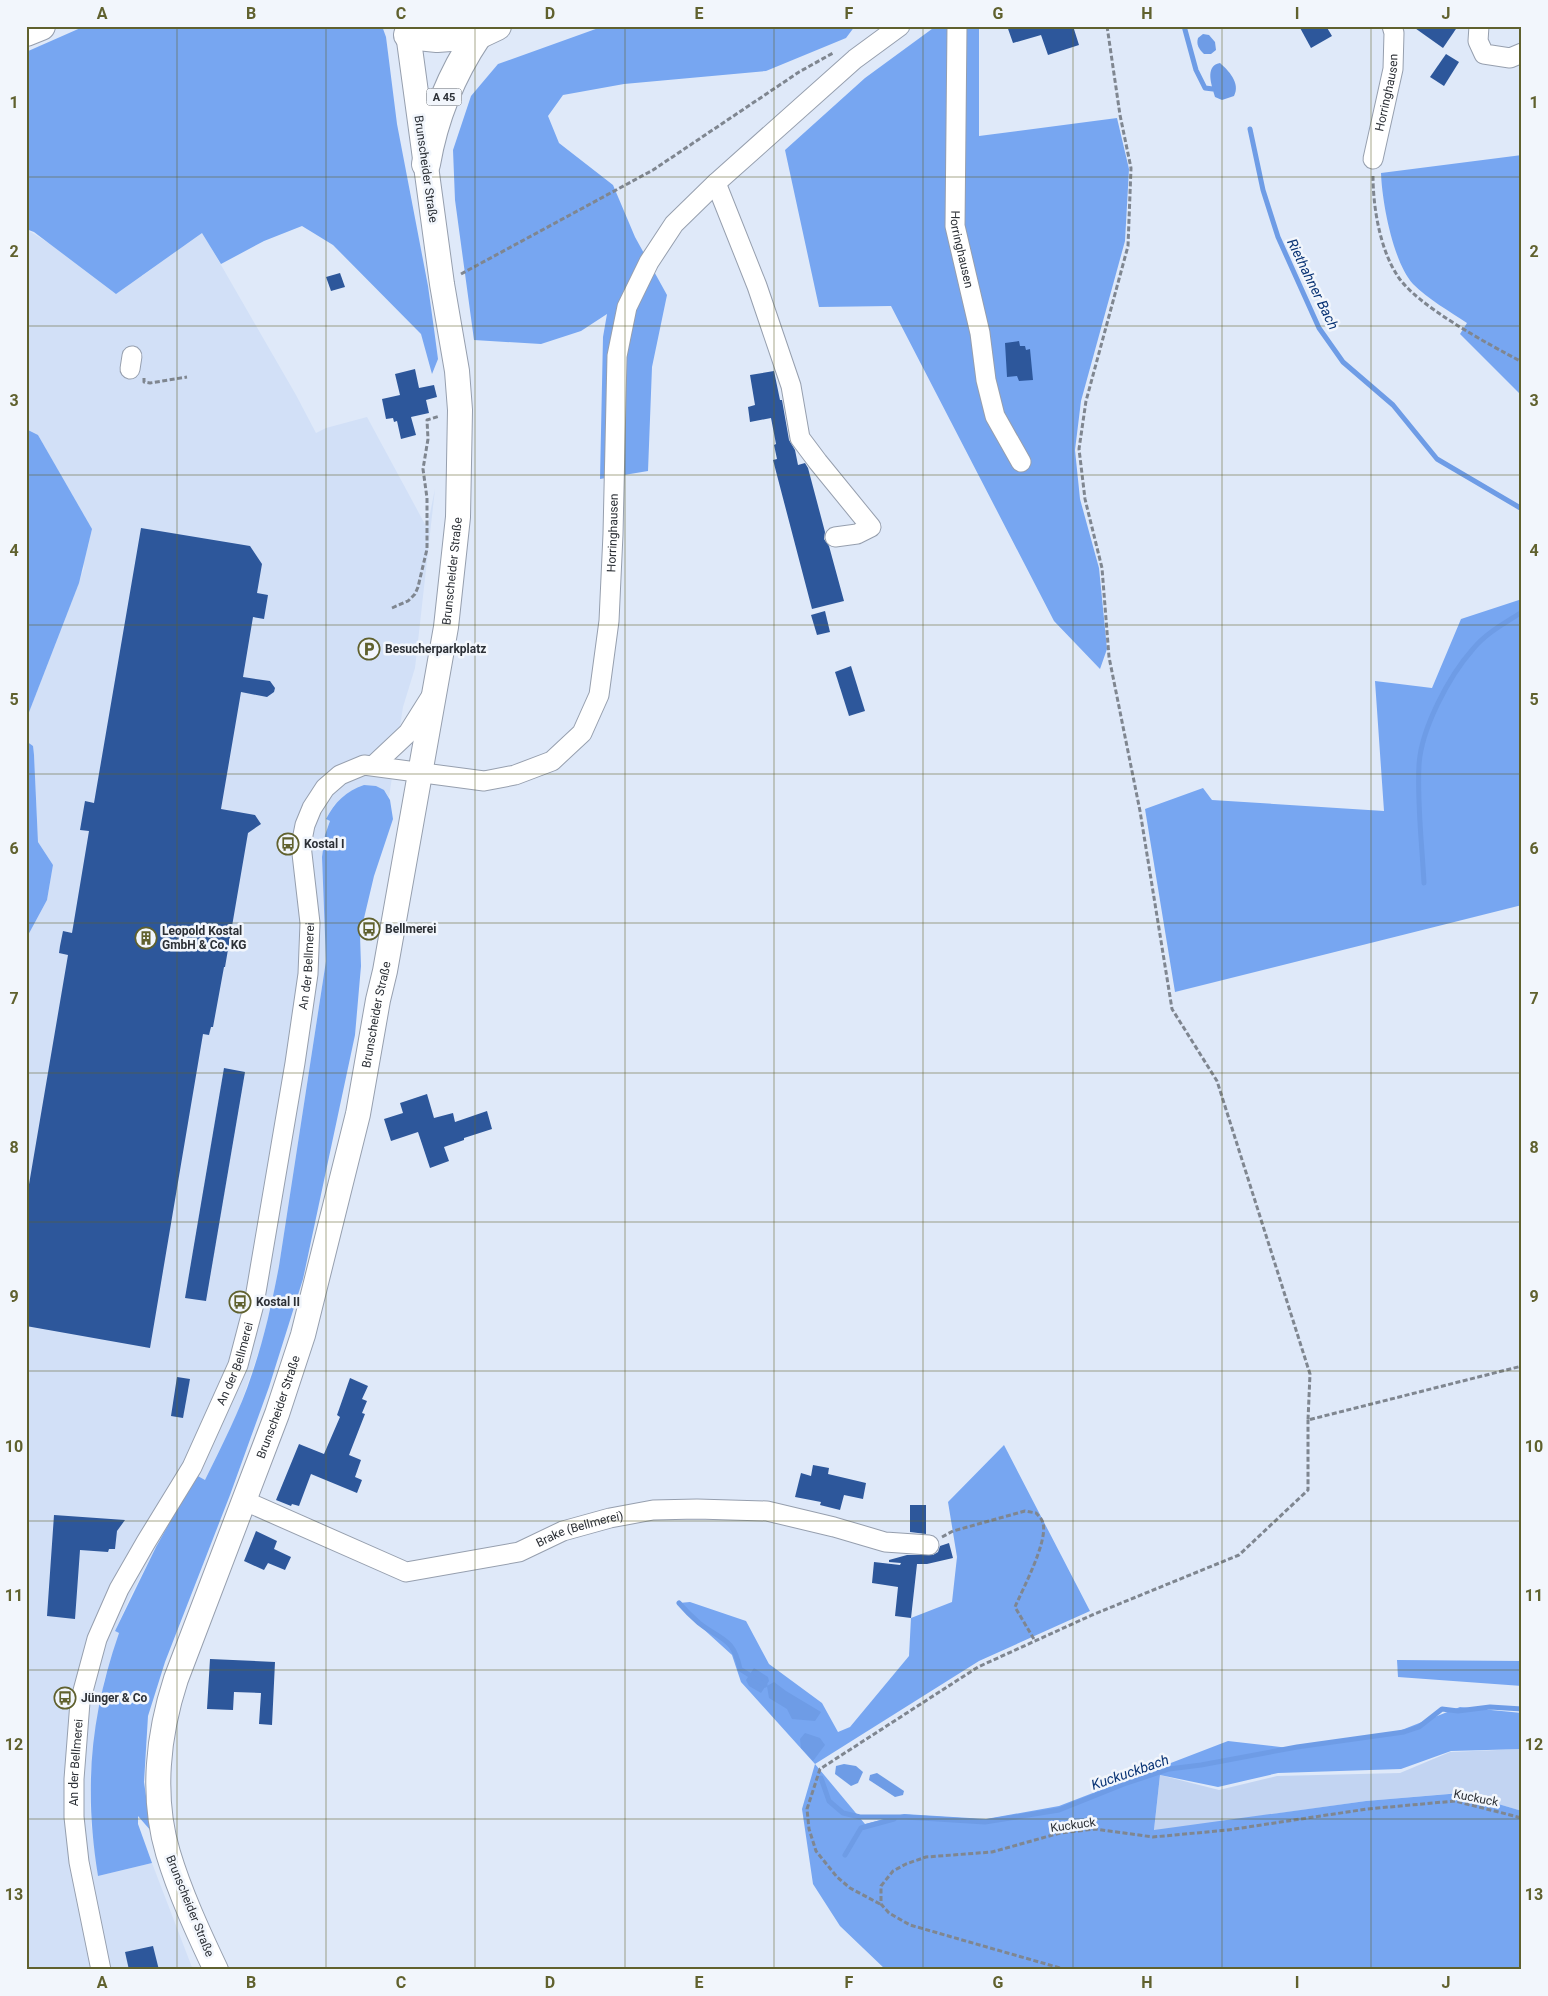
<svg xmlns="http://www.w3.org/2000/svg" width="1548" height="1996" font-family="Roboto,sans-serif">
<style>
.built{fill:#d2e0f7}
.green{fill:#c2d4f2}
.forest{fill:#77a6f1}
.water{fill:#6e9ce6}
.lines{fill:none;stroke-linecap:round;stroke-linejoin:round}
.stream{stroke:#6e9ce6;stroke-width:5}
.building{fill:#2d579b}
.minor-casing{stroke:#969fae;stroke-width:21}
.major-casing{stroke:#969fae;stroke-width:26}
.highway-casing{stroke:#969fae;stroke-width:30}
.path{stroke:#7f8690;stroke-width:3;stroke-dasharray:5 2.5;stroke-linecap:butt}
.minor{stroke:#fff;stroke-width:19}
.major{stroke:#fff;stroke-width:24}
.highway{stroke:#fff;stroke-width:28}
.grid{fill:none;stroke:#60612e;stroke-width:1;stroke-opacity:0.55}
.labels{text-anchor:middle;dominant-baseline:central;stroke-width:5;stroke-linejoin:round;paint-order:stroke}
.shield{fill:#f2f6fc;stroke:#676b71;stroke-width:1}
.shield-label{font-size:11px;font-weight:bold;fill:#2c3036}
.street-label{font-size:12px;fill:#2c3036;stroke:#f2f6fc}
.poi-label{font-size:12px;font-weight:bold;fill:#2c3036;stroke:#f2f6fc;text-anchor:start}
.water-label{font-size:14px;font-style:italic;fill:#0a3475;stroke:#f2f6fc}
.neatline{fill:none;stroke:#60612e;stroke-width:2}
.grid-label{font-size:16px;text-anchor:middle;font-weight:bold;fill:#60612e}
</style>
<rect width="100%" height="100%" fill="#dfe9f9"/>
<path class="built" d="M 26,229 L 47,242 L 142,276 L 202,232 L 296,395 L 316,433 L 326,428 L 367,417 L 427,528 L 435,489 L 415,668 L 403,707 L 389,797 L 384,790 L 351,791 L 334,805 L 326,819 L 330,821 L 325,835 L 322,857 L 326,961 L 279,1266 L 271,1307 L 262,1342 L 238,1412 L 205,1480 L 196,1475 L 156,1547 L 131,1595 L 115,1631 L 119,1633 L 104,1681 L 91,1772 L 90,1791 L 91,1823 L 98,1876 L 152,1863 L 193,1970 L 26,1970 L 26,939 L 47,900 L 53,865 L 38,842 L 34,755 L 26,741 L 26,720 L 84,568 L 60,474 L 38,435 L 26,429 Z"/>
<path class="green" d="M 1522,1749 L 1522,1811 L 1460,1793 L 1366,1801 L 1154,1831 L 1160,1775 L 1219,1790 L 1277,1776 L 1400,1773 L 1450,1752 Z"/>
<g class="forest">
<path d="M 85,26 L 382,26 L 386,37 L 397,124 L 428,286 L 434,329 L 438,359 L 432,374 L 421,334 L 333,245 L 302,226 L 264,241 L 221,264 L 202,233 L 116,294 L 34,232 L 26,229 L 26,52 Z"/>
<path d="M 604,26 L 855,26 L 846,38 L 766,71 L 624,84 L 563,95 L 548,116 L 559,143 L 613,185 L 635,237 L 667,295 L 652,367 L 648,471 L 600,479 L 603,337 L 607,314 L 581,331 L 541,344 L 474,340 L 455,200 L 453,150 L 471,96 L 498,64 Z"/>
<path d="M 936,26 L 979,26 L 979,136 L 1117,118 L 1129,169 L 1125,241 L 1081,401 L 1075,450 L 1080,499 L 1099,568 L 1107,649 L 1100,669 L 1054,621 L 891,306 L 819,307 L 785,150 L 865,78 Z"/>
<path d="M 1522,155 L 1522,396 L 1460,334 L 1467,323 C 1449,311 1428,299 1413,284 C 1393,262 1382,202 1381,173 Z"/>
<path d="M 26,429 L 38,435 L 92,529 L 79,583 L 26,720 Z"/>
<path d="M 1522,599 L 1522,905 L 1175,992 L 1145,809 L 1203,788 L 1212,800 L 1384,811 L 1375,681 L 1432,688 L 1461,619 Z"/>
<path d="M 26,741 L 33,746 L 34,755 L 38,842 L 53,865 L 47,900 L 26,939 Z"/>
<path d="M 364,785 L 376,786 L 384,790 L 390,800 L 393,819 L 374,876 L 360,935 L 361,966 L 355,1035 L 303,1279 L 269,1387 L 230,1495 L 165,1662 L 148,1716 L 144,1782 L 151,1831 L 138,1816 L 138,1824 L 152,1863 L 98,1876 C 84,1789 90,1717 119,1633 L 115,1631 L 156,1547 L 196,1475 L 205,1480 C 222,1445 240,1411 252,1374 C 264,1339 272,1303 279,1266 L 326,961 L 322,857 L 325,835 L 330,821 L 326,819 C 335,802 346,791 364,785 Z"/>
<path d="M 1004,1445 L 1090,1611 L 979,1661 L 815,1764 L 865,1824 L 904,1814 L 986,1819 L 1059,1806 L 1228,1741 L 1297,1749 L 1394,1733 L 1460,1707 L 1522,1713 L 1522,1749 L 1451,1751 L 1401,1769 L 1278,1773 L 1218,1787 L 1160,1775 L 1154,1830 L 1366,1801 L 1461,1793 L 1522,1811 L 1522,1970 L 886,1970 L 840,1926 L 813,1884 L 802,1809 L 815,1764 L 741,1682 L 732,1655 L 689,1616 L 679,1603 L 690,1602 L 746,1621 L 769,1664 L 822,1703 L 838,1732 L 850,1727 L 909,1656 L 911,1618 L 952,1602 L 957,1557 L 948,1502 Z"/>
<path d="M 1397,1660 L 1522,1661 L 1522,1686 L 1398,1677 Z"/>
</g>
<g class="water">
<path d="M 1203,34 L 1209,35 L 1215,42 L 1216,50 L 1211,54 L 1204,54 C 1199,49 1196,45 1198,38 Z"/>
<path d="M 1220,63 C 1228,70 1241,83 1234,96 L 1222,100 L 1215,97 C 1212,86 1204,66 1220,63 Z"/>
<path d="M 754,1668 L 768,1677 L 769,1681 L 761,1693 L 749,1686 L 746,1680 Z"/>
<path d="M 774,1682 L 786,1691 L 821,1712 L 815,1721 L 792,1719 L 787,1709 L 769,1698 L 767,1686 Z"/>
<path d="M 805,1733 L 820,1738 L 825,1745 L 813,1761 L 801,1748 L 800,1739 Z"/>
<path d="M 844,1764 L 856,1766 L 863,1772 L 858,1783 L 851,1786 L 835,1774 L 836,1766 Z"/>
<path d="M 877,1773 L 904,1791 L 903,1795 L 895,1797 L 869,1780 L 870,1775 Z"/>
</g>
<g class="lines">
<g class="stream">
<path d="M 1184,26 L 1196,70 L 1205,88 L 1213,89"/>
<path d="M 1250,129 L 1263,190 L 1278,237 L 1319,328 L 1343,362 L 1393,405 L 1437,459 L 1522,509"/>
<path d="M 1424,883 C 1422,844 1417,804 1419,765 C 1421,729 1449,676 1473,649 C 1486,633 1505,623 1522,612"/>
<path d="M 679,1603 C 685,1610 692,1617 699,1623 C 722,1641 733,1637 740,1669 L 765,1685"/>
<path d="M 821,1778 L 829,1801 L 843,1813 L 860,1817 L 905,1817 L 985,1822 L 1059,1810 L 1124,1784 L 1169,1769 L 1201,1765 L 1297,1747 L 1404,1732 L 1419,1727 L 1442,1709 L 1458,1711 L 1490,1707 L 1522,1709"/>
<path d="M 845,1855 L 861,1828 L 894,1819"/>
</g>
</g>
<g class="building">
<path d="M 1007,26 L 1073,26 L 1079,45 L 1048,55 L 1041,35 L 1013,43 Z"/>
<path d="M 1299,26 L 1326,26 L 1332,36 L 1311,48 Z"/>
<path d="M 1412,26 L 1458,26 L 1443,48 Z"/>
<path d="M 1446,54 L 1459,62 L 1444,86 L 1430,77 Z"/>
<path d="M 340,273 L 345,287 L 331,291 L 326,277 Z"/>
<path d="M 1019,341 L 1020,346 L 1025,346 L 1026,350 L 1030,349 L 1033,380 L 1019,381 L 1017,376 L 1007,377 L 1005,343 Z"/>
<path d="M 415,369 L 419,388 L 434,385 L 437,397 L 426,400 L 429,413 L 411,417 L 416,435 L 401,439 L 397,421 L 394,422 L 393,418 L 386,419 L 382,399 L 400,395 L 395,374 Z"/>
<path d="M 774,371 L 780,400 L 782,400 L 789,440 L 795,450 L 798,465 L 805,463 L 808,468 L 825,532 L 824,539 L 829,546 L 844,601 L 812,609 L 773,460 L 777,459 L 774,445 L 776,444 L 771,418 L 750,422 L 748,407 L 755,405 L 750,375 Z"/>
<path d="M 141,528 L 250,546 L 262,564 L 257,593 L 268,595 L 264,619 L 253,617 L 243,677 L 270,681 L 275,688 L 274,692 L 267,697 L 241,692 L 221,809 L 255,815 L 261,824 L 248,833 L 225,967 L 224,967 L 213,1027 L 211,1027 L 209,1035 L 203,1034 L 150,1348 L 26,1326 L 26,1202 L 68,955 L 59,953 L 60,946 L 63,931 L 72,933 L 89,831 L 80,830 L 85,801 L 94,803 Z"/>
<path d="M 825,611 L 830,632 L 817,635 L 811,615 Z"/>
<path d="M 851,666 L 865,711 L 849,716 L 835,672 Z"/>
<path d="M 224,1068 L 245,1072 L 206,1301 L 185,1298 Z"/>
<path d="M 427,1094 L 434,1118 L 453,1113 L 455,1122 L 487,1111 L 492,1129 L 464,1138 L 464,1140 L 444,1147 L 449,1161 L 430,1168 L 418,1132 L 391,1141 L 384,1119 L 403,1113 L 400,1103 Z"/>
<path d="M 177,1377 L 190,1379 L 183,1418 L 171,1416 Z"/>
<path d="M 350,1378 L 368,1386 L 362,1399 L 367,1401 L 362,1413 L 365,1414 L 349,1455 L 361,1460 L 355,1477 L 362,1480 L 357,1493 L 311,1474 L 299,1506 L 292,1504 L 291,1506 L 276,1500 L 299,1444 L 324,1454 L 340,1417 L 337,1415 Z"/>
<path d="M 813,1465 L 829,1468 L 828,1474 L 866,1483 L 863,1499 L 844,1495 L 840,1510 L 820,1505 L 821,1502 L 795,1497 L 801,1473 L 811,1476 Z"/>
<path d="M 910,1505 L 926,1505 L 926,1534 L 910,1532 Z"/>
<path d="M 54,1515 L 125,1520 L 117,1531 L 115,1549 L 109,1549 L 108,1552 L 80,1550 L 75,1619 L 47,1616 Z"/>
<path d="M 256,1531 L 277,1541 L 274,1549 L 291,1557 L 285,1570 L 268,1563 L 264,1570 L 244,1561 Z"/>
<path d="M 949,1543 L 953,1558 L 927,1564 L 917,1564 L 911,1618 L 895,1616 L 898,1587 L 872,1583 L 874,1562 L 900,1565 L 901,1563 L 889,1562 L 889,1560 L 907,1555 L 933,1555 L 938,1552 L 940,1546 Z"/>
<path d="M 210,1659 L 275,1662 L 272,1725 L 259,1724 L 261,1693 L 234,1692 L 233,1710 L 207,1709 Z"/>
<path d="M 153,1946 L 159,1970 L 129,1970 L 125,1952 Z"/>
</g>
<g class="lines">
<g class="minor-casing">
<g id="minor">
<path id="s1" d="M 957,26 L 955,226 L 980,333 L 986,380 L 995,416 L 1021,462"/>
<path d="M 1479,26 L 1478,41 L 1484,54 L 1510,58 L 1522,53"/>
<path id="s2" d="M 1373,159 L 1393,69 L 1394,33 L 1392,26"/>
<path d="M 716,183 L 757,286 L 791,386 L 800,438 L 818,462 L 871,527 L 857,534 L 835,537"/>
<path d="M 130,369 L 132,356"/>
<path d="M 374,765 L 408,733 L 430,698"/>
<path id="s3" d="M 245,1501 L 406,1572 L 519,1552 L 563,1531 L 610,1518 L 653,1510 L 697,1509 L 767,1511 L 834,1527 L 885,1542 L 929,1545"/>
<path id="s4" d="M 101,1970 L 79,1862 L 74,1817 L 74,1779 L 80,1702 L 97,1639 L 119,1589 L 146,1542 L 192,1467 L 238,1365 L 254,1304 L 295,1063 L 308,974 L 310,923 L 301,845 L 305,825 L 312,808 L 325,788 L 340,775 L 364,765 L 484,781 L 515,775 L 552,761 L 582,733 L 599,695 L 609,621 L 613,534 L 617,356 L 627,307 L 649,262 L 674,224 L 716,183 L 855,59 L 900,26"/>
</g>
</g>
<g class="major-casing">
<g id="major">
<path id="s5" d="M 216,1970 C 198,1932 180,1893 168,1853 C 151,1796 158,1734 176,1679 L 277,1414 L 303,1335 L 358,1114 L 378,1000 L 385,971 L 446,627 L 458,517 L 460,410 L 457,371 L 442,284 L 407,26"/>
</g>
</g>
<g class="highway-casing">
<g id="highway">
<path d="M 26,32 L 41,26"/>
<path d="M 408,35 L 437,38 L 478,35 L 497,26"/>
<path d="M 426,164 C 434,117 451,75 478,35"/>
</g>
</g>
<g class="path">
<path d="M 1107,26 L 1120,115 L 1131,168 L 1128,246 L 1086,401 L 1079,449 L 1085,499 L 1102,568 L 1109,657 L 1140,811 L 1172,1009 L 1217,1081 L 1310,1374 L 1308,1420 L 1522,1366"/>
<path d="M 1373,176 C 1373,207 1380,249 1397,275 C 1415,305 1490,345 1522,362"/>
<path d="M 461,274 L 653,170 L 799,72 L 833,53"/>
<path d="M 144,378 L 144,382 L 150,383 L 187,377"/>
<path d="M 392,608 L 408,601 L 415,594 L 418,587 L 427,549 L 427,498 L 423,469 L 428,439 L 427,420 L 440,416"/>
<path d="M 942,1537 L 953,1531 L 1025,1511 L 1036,1513 C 1039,1516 1042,1519 1043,1523 C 1048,1542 1023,1588 1015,1607 L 1035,1641"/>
<path d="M 880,1904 L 850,1888 L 837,1877 L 816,1851 L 809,1829 L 807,1809 L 820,1769 L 978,1667 L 1092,1615 L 1239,1555 L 1308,1490 L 1308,1420"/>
<path d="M 1067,1970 L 910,1925 L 889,1913 L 881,1904 L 881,1886 L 893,1871 L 906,1864 L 926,1857 L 992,1852 L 1060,1833 L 1095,1829 L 1153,1837 L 1228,1830 L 1367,1809 L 1455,1801 L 1522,1818"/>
</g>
<use href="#minor" class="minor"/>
<use href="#major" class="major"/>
<use href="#highway" class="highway"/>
</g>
<path class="grid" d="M 177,26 L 177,1970M 326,26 L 326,1970M 475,26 L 475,1970M 625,26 L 625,1970M 774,26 L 774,1970M 923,26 L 923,1970M 1073,26 L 1073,1970M 1222,26 L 1222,1970M 1371,26 L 1371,1970M 26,177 L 1522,177M 26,326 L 1522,326M 26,475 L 1522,475M 26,625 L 1522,625M 26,774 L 1522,774M 26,923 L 1522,923M 26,1073 L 1522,1073M 26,1222 L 1522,1222M 26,1371 L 1522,1371M 26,1521 L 1522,1521M 26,1670 L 1522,1670M 26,1819 L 1522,1819"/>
<defs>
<g id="parking-ring" transform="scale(1.125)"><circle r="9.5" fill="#f2f6fc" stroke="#60612e" stroke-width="1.5"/><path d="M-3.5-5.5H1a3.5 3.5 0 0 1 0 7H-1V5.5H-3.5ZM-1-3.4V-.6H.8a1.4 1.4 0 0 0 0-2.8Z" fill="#60612e"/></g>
<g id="bus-ring" transform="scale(1.125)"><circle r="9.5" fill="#f2f6fc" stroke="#60612e" stroke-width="1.5"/><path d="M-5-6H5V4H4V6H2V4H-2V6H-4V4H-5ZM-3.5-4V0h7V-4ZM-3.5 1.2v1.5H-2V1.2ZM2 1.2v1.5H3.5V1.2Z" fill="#60612e"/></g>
<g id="building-ring" transform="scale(1.125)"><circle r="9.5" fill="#f2f6fc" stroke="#60612e" stroke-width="1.5"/><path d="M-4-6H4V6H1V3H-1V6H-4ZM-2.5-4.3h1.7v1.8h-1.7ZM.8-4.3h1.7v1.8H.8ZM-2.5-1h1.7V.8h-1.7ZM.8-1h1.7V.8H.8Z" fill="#60612e"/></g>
</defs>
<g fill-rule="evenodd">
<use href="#parking-ring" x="369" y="649"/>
<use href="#bus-ring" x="288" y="844"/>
<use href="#bus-ring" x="369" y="929"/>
<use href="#building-ring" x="146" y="938"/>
<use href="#bus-ring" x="240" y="1302"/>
<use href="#bus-ring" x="65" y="1698"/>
</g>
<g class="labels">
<rect class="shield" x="426.5" y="88.5" width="35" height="17" rx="4"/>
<g class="shield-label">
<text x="444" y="97">A 45</text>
</g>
<g class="street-label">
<text stroke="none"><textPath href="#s2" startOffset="68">Horringhausen</textPath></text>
<text transform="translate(426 169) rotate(82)">Brunscheider Straße</text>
<text stroke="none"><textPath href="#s1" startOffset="224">Horringhausen</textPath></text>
<text stroke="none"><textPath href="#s4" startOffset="1718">Horringhausen</textPath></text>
<text stroke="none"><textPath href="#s5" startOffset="1449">Brunscheider Straße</textPath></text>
<text stroke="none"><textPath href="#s4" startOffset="1050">An der Bellmerei</textPath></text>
<text stroke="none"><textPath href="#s5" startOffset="999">Brunscheider Straße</textPath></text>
<text stroke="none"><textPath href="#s4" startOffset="645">An der Bellmerei</textPath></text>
<text stroke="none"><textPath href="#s5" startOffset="594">Brunscheider Straße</textPath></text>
<text stroke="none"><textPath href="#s3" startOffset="356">Brake (Bellmerei)</textPath></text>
<text stroke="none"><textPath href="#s4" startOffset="210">An der Bellmerei</textPath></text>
<text transform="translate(1476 1798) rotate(11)">Kuckuck</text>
<text transform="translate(1073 1825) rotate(-8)">Kuckuck</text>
<text transform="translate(190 1906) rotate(68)">Brunscheider Straße</text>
</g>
<g class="poi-label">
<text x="385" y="649">Besucherparkplatz</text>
<text x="304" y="844">Kostal I</text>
<text x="385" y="929">Bellmerei</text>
<text x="162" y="931">Leopold Kostal<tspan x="162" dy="14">GmbH &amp; Co. KG</tspan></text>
<text x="256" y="1302">Kostal II</text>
<text x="81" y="1698">Jünger &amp; Co</text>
</g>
<g class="water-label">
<text transform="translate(1313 284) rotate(64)">Riethahner Bach</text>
<text transform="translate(1130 1772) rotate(-19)">Kuckuckbach</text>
</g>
</g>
<rect width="1548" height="1996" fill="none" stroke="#f2f6fc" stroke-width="55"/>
<rect x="28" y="28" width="1492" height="1940" class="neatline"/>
<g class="grid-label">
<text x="102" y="19">A</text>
<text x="251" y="19">B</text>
<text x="401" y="19">C</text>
<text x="550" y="19">D</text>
<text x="699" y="19">E</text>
<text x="849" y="19">F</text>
<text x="998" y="19">G</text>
<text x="1147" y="19">H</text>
<text x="1297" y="19">I</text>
<text x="1446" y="19">J</text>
<text x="14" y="108">1</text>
<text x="1534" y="108">1</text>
<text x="14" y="257">2</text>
<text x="1534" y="257">2</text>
<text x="14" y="406">3</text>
<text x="1534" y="406">3</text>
<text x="14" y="556">4</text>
<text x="1534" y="556">4</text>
<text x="14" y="705">5</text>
<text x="1534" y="705">5</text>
<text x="14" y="854">6</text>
<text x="1534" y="854">6</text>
<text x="14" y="1004">7</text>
<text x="1534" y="1004">7</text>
<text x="14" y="1153">8</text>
<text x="1534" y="1153">8</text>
<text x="14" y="1302">9</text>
<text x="1534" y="1302">9</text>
<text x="14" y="1452">10</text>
<text x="1534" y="1452">10</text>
<text x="14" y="1601">11</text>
<text x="1534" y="1601">11</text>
<text x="14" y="1750">12</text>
<text x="1534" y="1750">12</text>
<text x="14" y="1900">13</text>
<text x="1534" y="1900">13</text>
<text x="102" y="1988">A</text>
<text x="251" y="1988">B</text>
<text x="401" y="1988">C</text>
<text x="550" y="1988">D</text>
<text x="699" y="1988">E</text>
<text x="849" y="1988">F</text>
<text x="998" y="1988">G</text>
<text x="1147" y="1988">H</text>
<text x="1297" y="1988">I</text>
<text x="1446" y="1988">J</text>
</g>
</svg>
